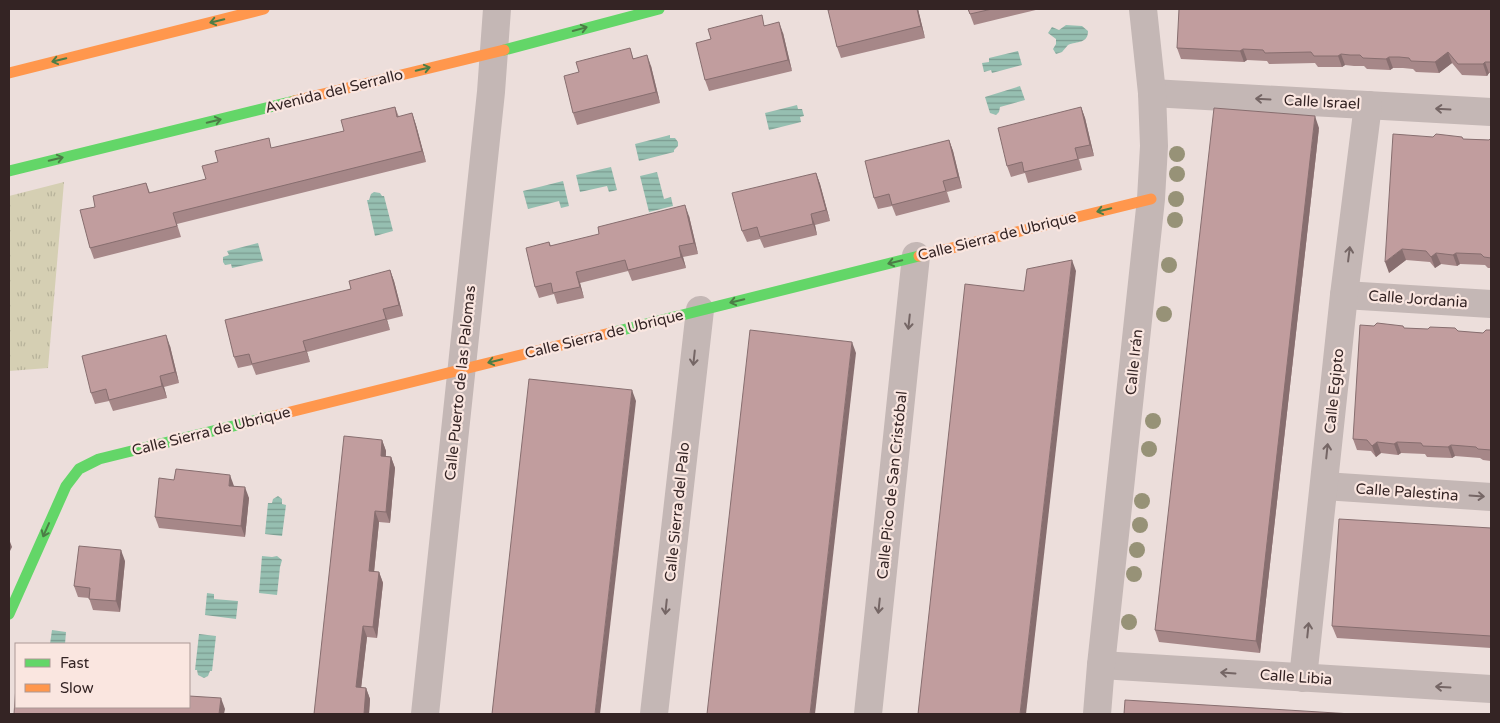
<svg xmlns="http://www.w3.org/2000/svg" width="1500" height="723" font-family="'Varela Round',sans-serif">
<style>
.grass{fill:url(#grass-tufts)}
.water{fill:url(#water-rules)}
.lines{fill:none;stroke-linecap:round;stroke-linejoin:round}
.street{stroke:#c4b7b5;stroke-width:28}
.fast{stroke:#63d668;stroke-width:11}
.slow{stroke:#ff974d;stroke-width:11}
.tree{fill:#979277}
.wall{fill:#a68788}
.shaded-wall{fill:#876e6f}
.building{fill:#c19d9e;stroke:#876e6f}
.oneway{stroke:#4c7d46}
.oneway2{stroke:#756665}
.labels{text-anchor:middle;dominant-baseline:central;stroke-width:4.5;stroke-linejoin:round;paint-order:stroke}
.street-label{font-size:15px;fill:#342424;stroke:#fae6e0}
</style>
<defs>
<pattern id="grass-tufts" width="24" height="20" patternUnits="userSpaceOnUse" patternTransform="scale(1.25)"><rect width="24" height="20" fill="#d5cfb3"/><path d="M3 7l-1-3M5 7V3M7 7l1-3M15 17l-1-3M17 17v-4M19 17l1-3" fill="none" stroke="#b7b29a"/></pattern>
<pattern id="water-rules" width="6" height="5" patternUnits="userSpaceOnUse" patternTransform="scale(1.25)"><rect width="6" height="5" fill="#96bfb1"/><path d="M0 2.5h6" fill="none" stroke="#7b9b90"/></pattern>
</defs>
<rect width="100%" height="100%" fill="#ecdedb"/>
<path class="grass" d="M 64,182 L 48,368 L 9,371 L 9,196 Z"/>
<g class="water">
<path d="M 1066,25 L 1082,26 L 1088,31 C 1088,44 1077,41 1068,45 L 1062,52 L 1056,54 L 1053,49 L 1056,44 L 1056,39 L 1048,33 L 1052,27 L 1059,30 Z"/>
<path d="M 1018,51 L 1022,65 L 992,73 L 991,70 L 984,72 L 982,63 L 989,62 L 989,58 Z"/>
<path d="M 1020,86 L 1025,100 L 1000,107 L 999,112 L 996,115 L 990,113 L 985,97 Z"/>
<path d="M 797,105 L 798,109 L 802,109 L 804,116 L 800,117 L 801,122 L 769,130 L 765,113 Z"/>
<path d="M 670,135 L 670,138 L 675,138 L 678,142 L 678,146 L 674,150 L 674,152 L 639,161 L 635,144 Z"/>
<path d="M 611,167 L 617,190 L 609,192 L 607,186 L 580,192 L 576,175 Z"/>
<path d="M 657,172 L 664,199 L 671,197 L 673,206 L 649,212 L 640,176 Z"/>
<path d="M 563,181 L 569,206 L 561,208 L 559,201 L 528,209 L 523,191 Z"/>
<path d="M 374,192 L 380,193 L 382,196 L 384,196 L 393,231 L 375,236 L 367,200 L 369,200 L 371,194 Z"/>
<path d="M 258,243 L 263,261 L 232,268 L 231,264 L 225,265 L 223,262 L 223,257 L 229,255 L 227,251 Z"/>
<path d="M 278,496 L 282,499 L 282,504 L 286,505 L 282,536 L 265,534 L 268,503 L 272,503 L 273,499 Z"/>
<path d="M 262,556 L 272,557 L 277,556 L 282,560 L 280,567 L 277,595 L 259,593 Z"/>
<path d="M 207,593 L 214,594 L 214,599 L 238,601 L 236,619 L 205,615 Z"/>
<path d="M 52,630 L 66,632 L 65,644 L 50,644 Z"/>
<path d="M 199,634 L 216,636 L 212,671 L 210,671 L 208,676 L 204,678 L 198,675 L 197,670 L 195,670 Z"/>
</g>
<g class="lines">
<g class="street">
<path d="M 1152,93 L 1491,112"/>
<path d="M 1344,295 L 1491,304"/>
<path d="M 1324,486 L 1491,497"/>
<path d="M 1101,665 L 1491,689"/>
<path d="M 1303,678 L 1344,295 L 1368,105"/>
<path d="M 425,714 L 491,92 L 497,9"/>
<path d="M 654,714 L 700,310"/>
<path d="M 868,714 L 916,256"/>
<path d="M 1097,714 L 1101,665 L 1151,199 L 1154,146 L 1152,93 L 1143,9"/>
</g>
<g class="fast">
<path d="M 504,50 L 659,9"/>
<path d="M 9,171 L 294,101"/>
<path d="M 610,333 L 919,256"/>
<path d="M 9,614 L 66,486 L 79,469 L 99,459 L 274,416"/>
</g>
<g class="slow">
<path d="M 9,73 L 264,9"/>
<path d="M 294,101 L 504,50"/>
<path d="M 919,256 L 1151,199"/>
<path d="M 274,416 L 610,333"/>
</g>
</g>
<g class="tree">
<circle cx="1177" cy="154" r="8"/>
<circle cx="1177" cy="174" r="8"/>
<circle cx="1176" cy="199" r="8"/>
<circle cx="1175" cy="220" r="8"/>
<circle cx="1169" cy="265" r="8"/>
<circle cx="1164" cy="314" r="8"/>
<circle cx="1153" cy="421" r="8"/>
<circle cx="1149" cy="449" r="8"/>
<circle cx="1142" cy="501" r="8"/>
<circle cx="1140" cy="525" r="8"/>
<circle cx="1137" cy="550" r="8"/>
<circle cx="1134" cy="574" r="8"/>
<circle cx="1129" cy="622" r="8"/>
</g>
<g class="wall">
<path d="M 833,9 L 918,9 L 925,38 L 841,58 L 837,47 Z"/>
<path d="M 968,9 L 1040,9 L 974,25 Z"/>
<path d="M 1491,9 L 1491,73 L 1489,73 L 1487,76 L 1462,75 L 1452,63 L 1439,73 L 1416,72 L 1413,69 L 1403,68 L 1393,68 L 1390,70 L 1367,69 L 1364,66 L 1354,66 L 1345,65 L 1342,67 L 1318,67 L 1315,63 L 1269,64 L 1267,61 L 1247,60 L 1244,62 L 1181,59 L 1177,48 Z"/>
<path d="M 765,25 L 783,33 L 792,71 L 709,91 L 705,80 Z"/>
<path d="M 630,48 L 633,58 L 651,66 L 660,103 L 577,125 L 573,113 L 579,72 Z"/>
<path d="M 395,107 L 399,117 L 412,113 L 416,125 L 426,162 L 177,224 L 181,237 L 94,259 L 90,248 L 95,207 L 146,183 L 150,193 L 206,179 L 272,148 L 344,131 Z"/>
<path d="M 1081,107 L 1085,118 L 1094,156 L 1079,159 L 1082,170 L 1028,183 L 1025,173 L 1011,177 L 1007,166 Z"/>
<path d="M 1319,128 L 1260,653 L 1159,642 L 1155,630 Z"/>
<path d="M 1491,138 L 1491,268 L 1488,268 L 1485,265 L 1460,264 L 1457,266 L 1441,264 L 1435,268 L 1430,262 L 1406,260 L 1389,273 L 1463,139 L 1489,140 Z"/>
<path d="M 949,140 L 953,151 L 962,188 L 947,192 L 950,202 L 896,216 L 892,206 L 878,209 L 874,198 Z"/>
<path d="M 816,173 L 820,184 L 830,221 L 815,225 L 817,235 L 764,248 L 760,239 L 747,242 L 742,231 Z"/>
<path d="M 689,216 L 698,254 L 683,257 L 686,268 L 632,281 L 628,271 L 580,283 L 584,298 L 557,304 L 554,294 L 539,298 L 535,287 L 549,242 L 551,246 Z"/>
<path d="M 390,270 L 394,281 L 403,316 L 387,320 L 390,330 L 307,352 L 310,362 L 256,375 L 252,365 L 238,368 L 234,357 L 351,289 Z"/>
<path d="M 1404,328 L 1483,333 L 1491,330 L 1491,461 L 1483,460 L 1480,458 L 1455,456 L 1452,458 L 1427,457 L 1425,454 L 1401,453 L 1398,455 L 1381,453 L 1376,457 L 1371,451 L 1357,450 L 1353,439 Z"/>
<path d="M 170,346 L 179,383 L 164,387 L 167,398 L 113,411 L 109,401 L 95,404 L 91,393 Z"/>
<path d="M 382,440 L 386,451 L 386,456 L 391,457 L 395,468 L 390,523 L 379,522 L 374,572 L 379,572 L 383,583 L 377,638 L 367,637 L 361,687 L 366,688 L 370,699 L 369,714 L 314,714 Z"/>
<path d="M 234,486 L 249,498 L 245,537 L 159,528 L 155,517 Z"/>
<path d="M 1491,528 L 1491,648 L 1337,638 L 1332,626 Z"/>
<path d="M 125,561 L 120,612 L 93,610 L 89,598 L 78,597 L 74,586 Z"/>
</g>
<g class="shaded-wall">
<path d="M 917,9 L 918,9 L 925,38 L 921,26 Z"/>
<path d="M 779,22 L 783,33 L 792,71 L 788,60 Z"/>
<path d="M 1243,49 L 1247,60 L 1244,62 L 1240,51 Z"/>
<path d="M 1448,52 L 1452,63 L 1439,73 L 1435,62 Z"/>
<path d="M 1341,54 L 1345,65 L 1342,67 L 1338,56 Z"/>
<path d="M 647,55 L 651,66 L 660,103 L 656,92 Z"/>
<path d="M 1389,57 L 1393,68 L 1390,70 L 1386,59 Z"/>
<path d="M 1485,62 L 1489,73 L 1487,76 L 1483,64 Z"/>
<path d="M 1081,107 L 1085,118 L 1094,156 L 1090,145 Z"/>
<path d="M 412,113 L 416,125 L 426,162 L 422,151 Z"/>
<path d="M 1315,116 L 1319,128 L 1260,653 L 1256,641 Z"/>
<path d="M 949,140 L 953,151 L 962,188 L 958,177 Z"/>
<path d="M 816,173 L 820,184 L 830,221 L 826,210 Z"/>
<path d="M 685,205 L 689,216 L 698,254 L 694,243 Z"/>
<path d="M 811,214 L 815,225 L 817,235 L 813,224 Z"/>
<path d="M 679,246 L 683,257 L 686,268 L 681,257 Z"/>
<path d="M 1402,249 L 1406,260 L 1389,273 L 1385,262 Z"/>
<path d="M 1436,253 L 1441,264 L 1435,268 L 1431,257 Z"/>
<path d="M 1456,253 L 1460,264 L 1457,266 L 1453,255 Z"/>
<path d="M 1072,260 L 1076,271 L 1026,714 L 1020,714 Z"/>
<path d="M 390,270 L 394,281 L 403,316 L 399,305 Z"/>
<path d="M 576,272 L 580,283 L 584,298 L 580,287 Z"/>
<path d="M 383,309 L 387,320 L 390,330 L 386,319 Z"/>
<path d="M 166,335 L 170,346 L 179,383 L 175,372 Z"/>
<path d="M 303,341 L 307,352 L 310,362 L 306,351 Z"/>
<path d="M 852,342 L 856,353 L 815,714 L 810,714 Z"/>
<path d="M 160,376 L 164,387 L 167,398 L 162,386 Z"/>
<path d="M 632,390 L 636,401 L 600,714 L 595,714 Z"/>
<path d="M 382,440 L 386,451 L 385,467 L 381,456 Z"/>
<path d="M 1377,442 L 1381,453 L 1376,457 L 1372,446 Z"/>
<path d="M 1397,442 L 1401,453 L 1398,455 L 1394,444 Z"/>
<path d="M 1451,445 L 1455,456 L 1452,458 L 1448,447 Z"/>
<path d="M 391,457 L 395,468 L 390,523 L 386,512 Z"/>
<path d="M 230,475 L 234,486 L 229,486 Z"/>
<path d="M 245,487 L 249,498 L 245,537 L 241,526 Z"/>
<path d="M 375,511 L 379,522 L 373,582 L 369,571 Z"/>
<path d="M 9,539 L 12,547 L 9,553 Z"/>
<path d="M 121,550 L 125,561 L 120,612 L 116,601 Z"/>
<path d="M 379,572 L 383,583 L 377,638 L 373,627 Z"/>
<path d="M 363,626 L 367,637 L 360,698 L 356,687 Z"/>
<path d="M 366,688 L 370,699 L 369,714 L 364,714 Z"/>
<path d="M 221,698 L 225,709 L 224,714 L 219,714 Z"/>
</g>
<g class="building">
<path d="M 833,9 L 917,9 L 921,26 L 837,47 L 828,10 Z"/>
<path d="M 968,9 L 992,9 L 970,14 Z"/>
<path d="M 1179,9 L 1491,9 L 1491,62 L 1485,62 L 1483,64 L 1458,64 L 1448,52 L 1435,62 L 1411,61 L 1409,58 L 1399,57 L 1389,57 L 1386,59 L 1363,58 L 1360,55 L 1350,55 L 1341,54 L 1338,56 L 1314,56 L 1311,52 L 1265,53 L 1263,50 L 1243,49 L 1240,51 L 1177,48 Z"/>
<path d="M 762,15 L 764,26 L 779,22 L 788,60 L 705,80 L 696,43 L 711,39 L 708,29 Z"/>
<path d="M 630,48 L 633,59 L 647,55 L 656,92 L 573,113 L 564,76 L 579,72 L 576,62 Z"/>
<path d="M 395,107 L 397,117 L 412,113 L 422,151 L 173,213 L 177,226 L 90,248 L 80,210 L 95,207 L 93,196 L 146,183 L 149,193 L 206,179 L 202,166 L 218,162 L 215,151 L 269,138 L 271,148 L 344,131 L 341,120 Z"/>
<path d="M 1081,107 L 1090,145 L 1075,148 L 1078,159 L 1024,172 L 1022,162 L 1007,166 L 998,128 Z"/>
<path d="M 1214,108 L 1315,116 L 1256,641 L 1155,630 Z"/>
<path d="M 1393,134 L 1433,137 L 1436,134 L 1462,137 L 1463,139 L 1489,140 L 1491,138 L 1491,258 L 1484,257 L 1481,254 L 1456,253 L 1453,255 L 1436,253 L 1431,257 L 1426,251 L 1402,249 L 1385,262 Z"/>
<path d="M 949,140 L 958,177 L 943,181 L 946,191 L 892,205 L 889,194 L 874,198 L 865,161 Z"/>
<path d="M 816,173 L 826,210 L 811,214 L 813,224 L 760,237 L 757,227 L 742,231 L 732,193 Z"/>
<path d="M 685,205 L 694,243 L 679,246 L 681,257 L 628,270 L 625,260 L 576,272 L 580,287 L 553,293 L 551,283 L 535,287 L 526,248 L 549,242 L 550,246 L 599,234 L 598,227 Z"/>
<path d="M 1072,260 L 1020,714 L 918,714 L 965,284 L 1024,291 L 1027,269 Z"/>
<path d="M 390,270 L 399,305 L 383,309 L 386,319 L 303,341 L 306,351 L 252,364 L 249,354 L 234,357 L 225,320 L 351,289 L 349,281 Z"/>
<path d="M 1377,323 L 1403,326 L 1404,328 L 1428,329 L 1430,327 L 1455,328 L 1458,331 L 1483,333 L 1486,330 L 1491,330 L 1491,450 L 1478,449 L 1476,447 L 1451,445 L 1448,447 L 1423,446 L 1421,443 L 1397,442 L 1394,444 L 1377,442 L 1372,446 L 1367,440 L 1353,439 L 1360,325 L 1374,326 Z"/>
<path d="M 750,330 L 852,342 L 810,714 L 707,714 Z"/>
<path d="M 166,335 L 175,372 L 160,376 L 162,386 L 109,400 L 106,389 L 91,393 L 82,356 Z"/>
<path d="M 529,379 L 632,390 L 595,714 L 492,714 Z"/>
<path d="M 344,436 L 382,440 L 381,456 L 391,457 L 386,512 L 375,511 L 369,571 L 379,572 L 373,627 L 363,626 L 356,687 L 366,688 L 364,714 L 314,714 Z"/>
<path d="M 176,469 L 230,475 L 229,486 L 245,487 L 241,526 L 155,517 L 159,478 L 174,480 Z"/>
<path d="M 1339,519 L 1491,528 L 1491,636 L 1332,626 Z"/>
<path d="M 79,546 L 121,550 L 116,601 L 89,599 L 90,588 L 74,586 Z"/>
<path d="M 16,686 L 16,707 L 189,707 L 189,696 L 221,698 L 219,714 L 14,714 Z"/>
<path d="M 1125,700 L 1352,714 L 1124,714 Z"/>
</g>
<defs><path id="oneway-shaft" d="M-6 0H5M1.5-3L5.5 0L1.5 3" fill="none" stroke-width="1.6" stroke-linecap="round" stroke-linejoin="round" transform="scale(1.25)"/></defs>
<g class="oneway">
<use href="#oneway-shaft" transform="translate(217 21) rotate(166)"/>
<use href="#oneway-shaft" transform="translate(580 29) rotate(-15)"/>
<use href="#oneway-shaft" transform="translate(59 60) rotate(166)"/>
<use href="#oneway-shaft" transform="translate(423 69) rotate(-14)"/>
<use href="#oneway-shaft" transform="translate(214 121) rotate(-14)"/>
<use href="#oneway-shaft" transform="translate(56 159) rotate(-14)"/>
<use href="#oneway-shaft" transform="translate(1104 210) rotate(166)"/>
<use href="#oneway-shaft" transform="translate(895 262) rotate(166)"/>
<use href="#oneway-shaft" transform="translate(737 301) rotate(166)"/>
<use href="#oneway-shaft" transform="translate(495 361) rotate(166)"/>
<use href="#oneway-shaft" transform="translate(46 530) rotate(114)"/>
</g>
<g class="oneway2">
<use href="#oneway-shaft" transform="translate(1263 99) rotate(-177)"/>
<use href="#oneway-shaft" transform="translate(1443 109) rotate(-177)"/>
<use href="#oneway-shaft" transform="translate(1349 254) rotate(-83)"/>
<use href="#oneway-shaft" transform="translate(909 322) rotate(96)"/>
<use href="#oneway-shaft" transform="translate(694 358) rotate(96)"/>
<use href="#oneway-shaft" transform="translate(1327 451) rotate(-84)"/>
<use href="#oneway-shaft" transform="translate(1477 496) rotate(4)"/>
<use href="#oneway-shaft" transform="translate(879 606) rotate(96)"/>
<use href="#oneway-shaft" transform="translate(666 607) rotate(96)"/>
<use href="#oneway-shaft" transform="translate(1308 630) rotate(-84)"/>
<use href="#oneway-shaft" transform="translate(1228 673) rotate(-176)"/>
<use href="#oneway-shaft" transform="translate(1443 687) rotate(-177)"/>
</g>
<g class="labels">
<g class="street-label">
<text transform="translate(334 91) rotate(-14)">Avenida del Serrallo</text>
<text transform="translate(1322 102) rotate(3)">Calle Israel</text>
<text transform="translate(997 236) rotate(-14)">Calle Sierra de Ubrique</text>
<text transform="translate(1418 299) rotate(4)">Calle Jordania</text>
<text transform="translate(604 334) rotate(-14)">Calle Sierra de Ubrique</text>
<text transform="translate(1134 362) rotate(-84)">Calle Irán</text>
<text transform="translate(460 383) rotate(-84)">Calle Puerto de las Palomas</text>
<text transform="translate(1334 391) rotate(-84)">Calle Egipto</text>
<text transform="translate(211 431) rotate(-14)">Calle Sierra de Ubrique</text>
<text transform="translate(892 485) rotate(-84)">Calle Pico de San Cristóbal</text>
<text transform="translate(1407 492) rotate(4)">Calle Palestina</text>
<text transform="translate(677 512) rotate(-84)">Calle Sierra del Palo</text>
<text transform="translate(1296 677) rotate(4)">Calle Libia</text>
</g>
</g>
<rect width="1500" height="723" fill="none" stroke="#342424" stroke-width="20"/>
<rect x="15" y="643" width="175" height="65" fill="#fae6e0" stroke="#ab9895"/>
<rect x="25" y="659" width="25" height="8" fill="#63d668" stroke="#ab9895"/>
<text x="60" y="668" font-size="15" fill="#342424">Fast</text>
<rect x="25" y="684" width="25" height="8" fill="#ff974d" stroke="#ab9895"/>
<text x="60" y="693" font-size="15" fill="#342424">Slow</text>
</svg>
